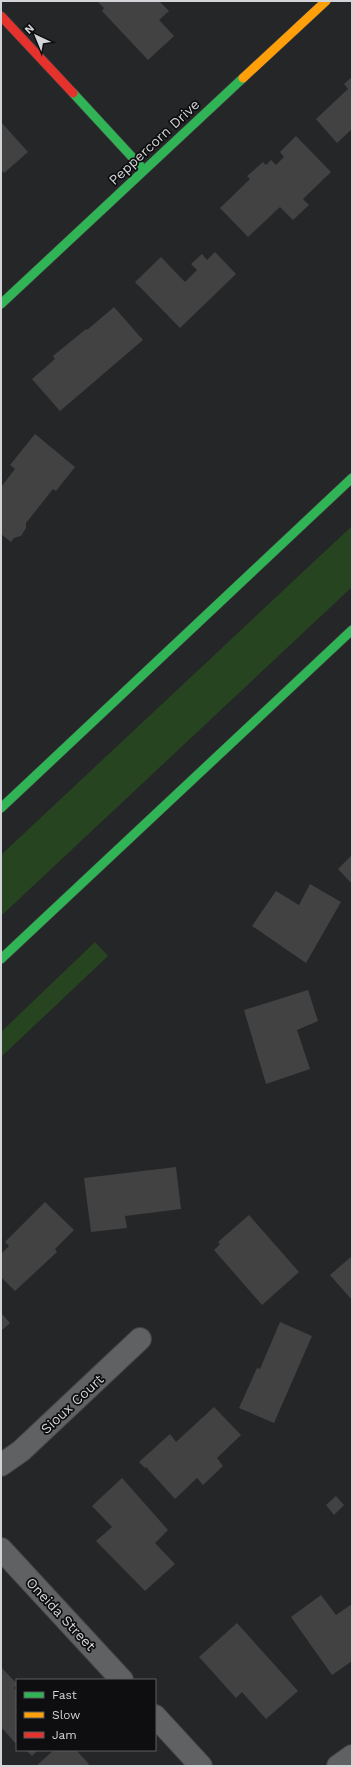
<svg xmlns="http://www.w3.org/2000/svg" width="353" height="1767" font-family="'Work Sans',sans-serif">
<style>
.green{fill:#274420}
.building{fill:#424242}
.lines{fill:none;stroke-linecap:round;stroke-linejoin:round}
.street-casing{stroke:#424244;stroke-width:24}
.fast-casing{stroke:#424244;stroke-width:10}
.slow-casing{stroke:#424244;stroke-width:10}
.jam-casing{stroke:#424244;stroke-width:10}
.street{stroke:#606163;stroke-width:22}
.fast{stroke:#30b455;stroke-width:9}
.slow{stroke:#ff9f0a;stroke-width:9}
.jam{stroke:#e5322d;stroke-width:9}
.labels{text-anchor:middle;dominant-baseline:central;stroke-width:3.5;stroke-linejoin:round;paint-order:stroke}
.street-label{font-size:14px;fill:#d3d4d7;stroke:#0e0e10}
</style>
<rect width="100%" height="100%" fill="#252628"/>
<g class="green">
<path d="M 352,526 L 352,587 L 1,916 L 1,855 Z"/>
<path d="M 95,942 L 108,956 L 1,1057 L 1,1032 Z"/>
</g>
<g class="building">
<path d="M 97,1 L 159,1 L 169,11 L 159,20 L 174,36 L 148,60 L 102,11 L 104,8 Z"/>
<path d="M 352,77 L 352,129 L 337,143 L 316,119 L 348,89 L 344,84 Z"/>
<path d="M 1,122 L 28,152 L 4,173 L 1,170 Z"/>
<path d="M 296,136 L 331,172 L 303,199 L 309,205 L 293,220 L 280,207 L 248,237 L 220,208 L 250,179 L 247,176 L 263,162 L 266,165 L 271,160 L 276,165 L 284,157 L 280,152 Z"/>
<path d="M 215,252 L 236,274 L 180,328 L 135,282 L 161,257 L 185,282 L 197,270 L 191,264 L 202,254 L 207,260 Z"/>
<path d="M 114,307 L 143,340 L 60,411 L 32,379 L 55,359 L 53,356 L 86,329 L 87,330 Z"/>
<path d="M 35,434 L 75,467 L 56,491 L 53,489 L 26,523 L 26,528 L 21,536 L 14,538 L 11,542 L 1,534 L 1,487 L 15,469 L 10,465 Z"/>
<path d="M 352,855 L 352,884 L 338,869 Z"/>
<path d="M 310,884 L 341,902 L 306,963 L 252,926 L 276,891 L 299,905 Z"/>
<path d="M 308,990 L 318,1021 L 297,1030 L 310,1069 L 266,1084 L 244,1010 Z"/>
<path d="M 176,1167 L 181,1209 L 125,1216 L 127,1228 L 91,1232 L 84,1178 Z"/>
<path d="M 45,1202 L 74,1230 L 55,1249 L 57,1252 L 15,1291 L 1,1277 L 1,1254 L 9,1246 L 5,1242 Z"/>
<path d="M 249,1215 L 299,1272 L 262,1305 L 214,1250 L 220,1244 L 218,1242 Z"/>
<path d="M 352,1256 L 352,1300 L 330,1275 Z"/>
<path d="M 1,1313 L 10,1323 L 1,1331 Z"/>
<path d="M 280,1322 L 312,1336 L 274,1423 L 239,1408 L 257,1368 L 260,1369 Z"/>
<path d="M 214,1407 L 241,1435 L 217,1458 L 223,1466 L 203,1485 L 197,1478 L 175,1499 L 146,1467 L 145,1468 L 139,1462 L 170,1434 L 176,1442 Z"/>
<path d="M 122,1478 L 168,1530 L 155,1543 L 175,1564 L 145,1591 L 96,1541 L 112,1527 L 92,1506 Z"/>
<path d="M 336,1496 L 344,1505 L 334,1515 L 326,1505 Z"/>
<path d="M 321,1595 L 336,1615 L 352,1604 L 352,1661 L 332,1675 L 291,1617 Z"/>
<path d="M 237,1623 L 298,1691 L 266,1719 L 242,1692 L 236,1698 L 199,1657 Z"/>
<path d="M 1,1667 L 17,1684 L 14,1688 L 17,1691 L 17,1745 L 1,1727 Z"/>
<path d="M 26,1750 L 38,1750 L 32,1756 Z"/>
<path d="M 54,1750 L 76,1750 L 89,1764 L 87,1766 L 36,1766 Z"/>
</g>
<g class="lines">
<g class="street-casing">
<g id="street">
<path d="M 1,1465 L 21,1451 L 140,1339"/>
<path d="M 1,1549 L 122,1680"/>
<path d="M 155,1716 L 201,1766"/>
<path d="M 338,1766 L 352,1756"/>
</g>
</g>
<g class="fast-casing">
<g id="fast">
<path d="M 73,93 L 144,170"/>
<path d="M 1,304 L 243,78"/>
<path d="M 1,808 L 352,478"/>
<path d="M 1,959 L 352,630"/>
</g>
</g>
<g class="slow-casing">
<path id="slow" d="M 243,78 L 326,1"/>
</g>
<g class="jam-casing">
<path id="jam" d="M 1,16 L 73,93"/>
</g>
<use href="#street" class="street"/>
<use href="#fast" class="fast"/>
<use href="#slow" class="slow"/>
<use href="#jam" class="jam"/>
</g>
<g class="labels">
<g class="street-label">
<text transform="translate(154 142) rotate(-43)">Peppercorn Drive</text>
<text transform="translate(72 1404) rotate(-43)">Sioux Court</text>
<text transform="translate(61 1614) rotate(47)">Oneida Street</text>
</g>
</g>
<rect width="353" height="1767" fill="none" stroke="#d3d4d7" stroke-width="4"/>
<rect x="16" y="1679" width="140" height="72" fill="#0e0e10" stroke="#5d5d60"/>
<rect x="24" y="1692" width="20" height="6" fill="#30b455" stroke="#5d5d60"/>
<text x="52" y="1699" font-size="12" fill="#d3d4d7">Fast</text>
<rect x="24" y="1712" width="20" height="6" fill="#ff9f0a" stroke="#5d5d60"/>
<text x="52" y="1719" font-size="12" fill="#d3d4d7">Slow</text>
<rect x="24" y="1732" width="20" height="6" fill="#e5322d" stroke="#5d5d60"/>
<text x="52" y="1739" font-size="12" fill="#d3d4d7">Jam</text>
<g transform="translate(36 36) rotate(316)" stroke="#0e0e10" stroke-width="3" paint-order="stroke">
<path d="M0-3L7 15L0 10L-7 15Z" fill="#d3d4d7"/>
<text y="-6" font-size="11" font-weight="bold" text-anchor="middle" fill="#d3d4d7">N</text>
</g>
</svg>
